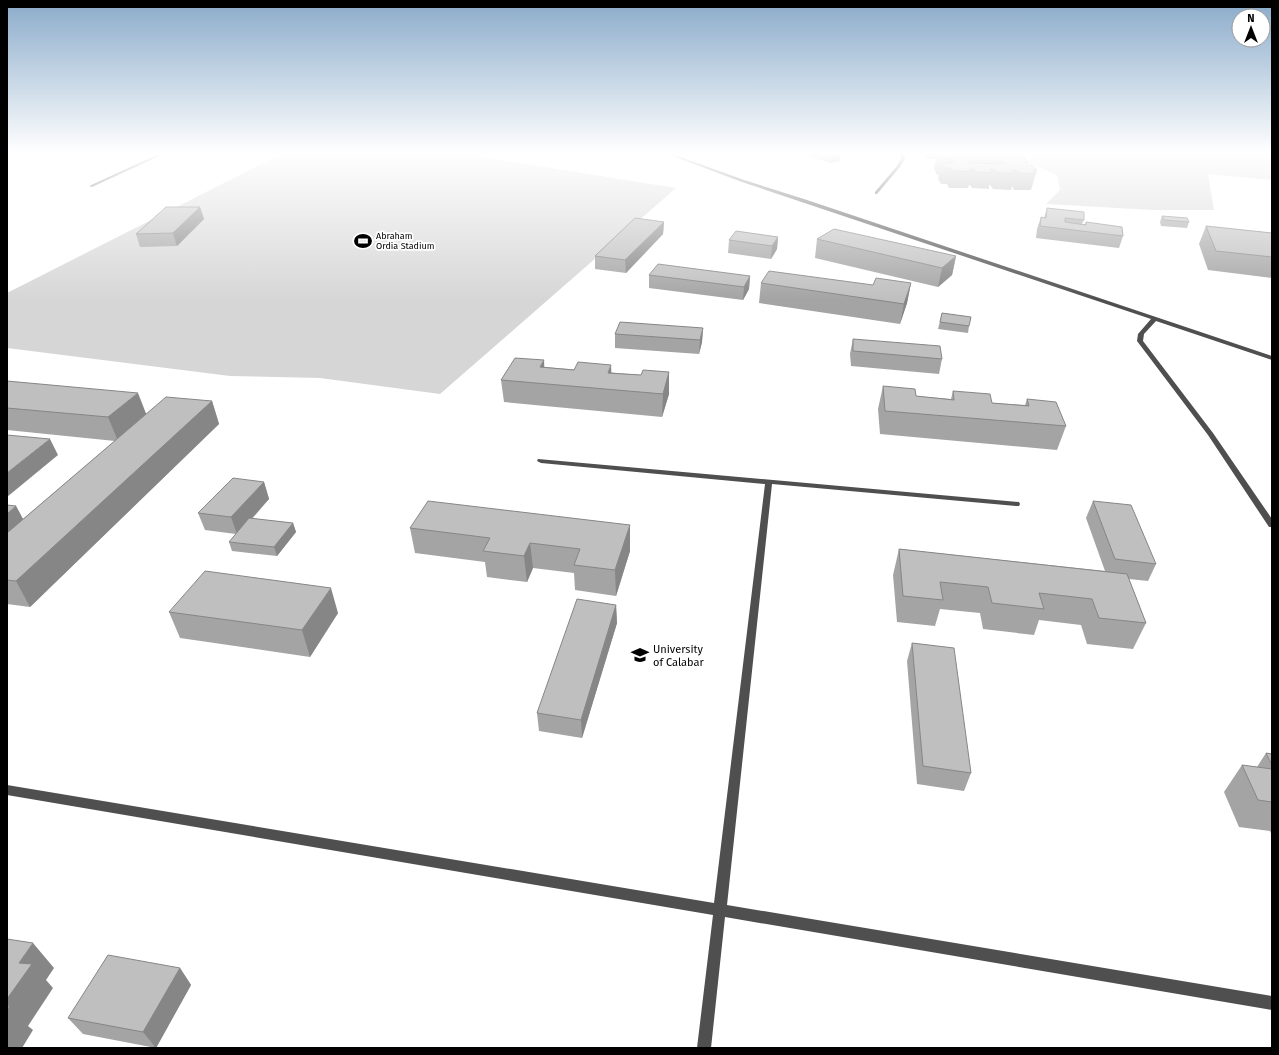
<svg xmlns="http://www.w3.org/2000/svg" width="1279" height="1055" font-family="'Fira Sans',sans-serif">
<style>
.green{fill:#d6d6d6}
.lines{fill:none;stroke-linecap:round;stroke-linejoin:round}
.minor{fill:#4f4f4f;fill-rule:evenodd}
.wall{fill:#a4a4a4}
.shaded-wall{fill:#868686}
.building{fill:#bfbfbf;stroke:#868686;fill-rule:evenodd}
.labels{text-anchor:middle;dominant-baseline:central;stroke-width:3.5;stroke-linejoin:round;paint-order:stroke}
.far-poi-label{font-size:9px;fill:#000;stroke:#fff;text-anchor:start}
.poi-label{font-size:11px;fill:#000;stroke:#fff;text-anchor:start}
</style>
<rect width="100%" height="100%" fill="#fff"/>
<g class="green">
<path d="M 285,152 L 453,152 L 676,188 L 440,394 L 320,378 L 230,376 L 7,348 L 7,293 Z"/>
<path d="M 1043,152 L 1272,152 L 1272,180 L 1208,174 L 1214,210 L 1153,210 L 1046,204 L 1060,190 L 1057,175 L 1025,161 Z"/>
</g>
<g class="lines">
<g class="minor">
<path d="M 163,152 L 168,152 L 92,187 L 89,186 Z"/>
<path d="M 662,152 L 667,152 L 744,180 L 807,200 L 1272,356 L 1272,360 L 1156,321 L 1144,334 L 1143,341 L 1213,433 L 1272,519 L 1272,527 L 1269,527 L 1208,435 L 1137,341 L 1138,334 L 1151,319 L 742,182 Z"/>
<path d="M 899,152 L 903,152 L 905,159 L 900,167 L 877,194 L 875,194 L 875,192 L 897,166 L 901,159 Z"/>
<path d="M 538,459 L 1019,502 L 1020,504 L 1019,506 L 1016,506 L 772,484 L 727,905 L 1272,996 L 1272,1010 L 725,917 L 711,1048 L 697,1048 L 713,915 L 7,795 L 7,785 L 714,903 L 765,484 L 541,463 L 537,461 Z"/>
</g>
</g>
<g class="wall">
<path d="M 809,152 L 829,152 L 840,155 L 839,161 L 830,163 L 809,156 Z"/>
<path d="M 925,152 L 959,152 L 960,153 L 962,153 L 961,152 L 1016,152 L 1028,162 L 1027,164 L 1037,170 L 1031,190 L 1014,190 L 1012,186 L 1011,190 L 993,189 L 990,185 L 989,185 L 989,189 L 972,188 L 970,185 L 969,185 L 968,188 L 949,188 L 947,184 L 941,184 L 938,179 L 939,175 L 937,175 L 934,168 L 936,159 L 926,159 L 924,156 Z"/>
<path d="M 200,207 L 204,219 L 177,246 L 140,247 L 136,234 Z"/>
<path d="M 1047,208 L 1084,220 L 1082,224 L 1085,224 L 1086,222 L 1123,236 L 1119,248 L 1036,238 L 1037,229 L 1041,217 L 1044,218 Z"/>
<path d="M 1162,216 L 1189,222 L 1187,228 L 1161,226 L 1160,222 Z"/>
<path d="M 664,222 L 663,234 L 626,273 L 595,269 L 595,256 Z"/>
<path d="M 1206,226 L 1272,233 L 1272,278 L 1208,270 L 1199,244 Z"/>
<path d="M 778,237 L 777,249 L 771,259 L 728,253 L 729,240 Z"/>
<path d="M 817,239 L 956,256 L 952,275 L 938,287 L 815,258 Z"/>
<path d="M 649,275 L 750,276 L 749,289 L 743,300 L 649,288 Z"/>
<path d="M 761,283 L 873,285 L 911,283 L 907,303 L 900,324 L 759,303 Z"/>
<path d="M 942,313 L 969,326 L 968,333 L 938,329 Z"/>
<path d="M 703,328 L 702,342 L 699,354 L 615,348 L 615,334 Z"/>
<path d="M 853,339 L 942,359 L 939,374 L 851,366 L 850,354 Z"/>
<path d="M 544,367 L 641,375 L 669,372 L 669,394 L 662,417 L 504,402 L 501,380 Z"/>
<path d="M 7,381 L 147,414 L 212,401 L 219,424 L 30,607 L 7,604 L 7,505 L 16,506 L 23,519 L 115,441 L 7,430 Z"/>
<path d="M 883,386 L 916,396 L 951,399 L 953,391 L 992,403 L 1025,405 L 1027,399 L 1066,426 L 1057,450 L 880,434 L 878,409 Z"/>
<path d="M 264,482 L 269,499 L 252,519 L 293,523 L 296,532 L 277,556 L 232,551 L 229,542 L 236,534 L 205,530 L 198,513 Z"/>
<path d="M 1093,501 L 1156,564 L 1148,581 L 1129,579 L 1146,623 L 1133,649 L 1087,644 L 1081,625 L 1039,620 L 1034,635 L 983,629 L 980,613 L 940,609 L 935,626 L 897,622 L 893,575 L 899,549 L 1105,571 L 1086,518 Z"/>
<path d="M 630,525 L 630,551 L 616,596 L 575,590 L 574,573 L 533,568 L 527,582 L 487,577 L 485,562 L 415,553 L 410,528 Z"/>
<path d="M 616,605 L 617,623 L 582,738 L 539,731 L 537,713 Z"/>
<path d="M 169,612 L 338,613 L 310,657 L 180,638 Z"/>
<path d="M 912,643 L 971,773 L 964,791 L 917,784 L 907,661 Z"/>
<path d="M 1266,753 L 1272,754 L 1272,836 L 1270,831 L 1239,827 L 1224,792 L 1242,765 L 1257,767 Z"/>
<path d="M 180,968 L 191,985 L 156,1048 L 83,1034 L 68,1018 Z"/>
</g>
<g class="shaded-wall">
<path d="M 840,155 L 839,161 L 830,163 L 831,158 Z"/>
<path d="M 200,207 L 204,219 L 177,246 L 173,233 Z"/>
<path d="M 664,222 L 663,234 L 626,273 L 625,260 Z"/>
<path d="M 778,237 L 777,249 L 771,259 L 772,246 Z"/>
<path d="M 956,256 L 952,275 L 938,287 L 942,268 Z"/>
<path d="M 750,276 L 749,289 L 743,300 L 744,287 Z"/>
<path d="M 911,283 L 907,303 L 900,324 L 904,304 Z"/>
<path d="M 703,328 L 702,342 L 699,354 L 700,340 Z"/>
<path d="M 544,360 L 545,382 L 540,367 Z"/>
<path d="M 611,365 L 612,387 L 608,373 Z"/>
<path d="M 669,372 L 669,394 L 662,417 L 663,394 Z"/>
<path d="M 138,393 L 147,416 L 118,441 L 108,417 Z"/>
<path d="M 212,401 L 219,424 L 30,607 L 16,581 Z"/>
<path d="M 50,439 L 58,455 L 7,497 L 7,473 Z"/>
<path d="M 264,482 L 269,499 L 237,534 L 231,517 Z"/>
<path d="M 16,506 L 25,523 L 7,539 L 7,514 Z"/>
<path d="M 293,523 L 296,532 L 277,556 L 274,547 Z"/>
<path d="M 630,525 L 630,551 L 616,596 L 615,570 Z"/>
<path d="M 530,543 L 533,568 L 527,582 L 524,556 Z"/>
<path d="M 331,588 L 338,613 L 310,657 L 302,630 Z"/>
<path d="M 616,605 L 617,623 L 582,738 L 581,720 Z"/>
<path d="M 33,943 L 54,968 L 46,980 L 53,988 L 28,1026 L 33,1030 L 22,1048 L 7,1048 L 7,999 L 19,963 Z"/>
<path d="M 180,968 L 191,985 L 156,1048 L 143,1032 Z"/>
</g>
<g class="building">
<path d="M 813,152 L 829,152 L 840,155 L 831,158 Z"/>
<path d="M 926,152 L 940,152 L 940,153 L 937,153 L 937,154 L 927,154 Z"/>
<path d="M 942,152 L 959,152 L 960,153 L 964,153 L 963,152 L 978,152 L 980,154 L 983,154 L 981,152 L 998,152 L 1000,154 L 1004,155 L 1002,152 L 1018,153 L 1020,155 L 1023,155 L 1028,162 L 1025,161 L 1028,165 L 1032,165 L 1037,170 L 1033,170 L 1036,174 L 1019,173 L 1016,170 L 1012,170 L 1015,173 L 996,173 L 994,169 L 990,169 L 992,173 L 976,172 L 974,169 L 970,169 L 972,172 L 953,171 L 951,168 L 945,168 L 942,163 L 954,163 L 952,159 L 940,159 L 937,153 L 942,153 ZM 967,160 L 1003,161 L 1005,164 L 969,163 Z"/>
<path d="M 166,207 L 200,207 L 173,233 L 136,234 Z"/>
<path d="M 1047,208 L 1084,212 L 1084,220 L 1065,218 L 1065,222 L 1086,225 L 1086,222 L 1122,227 L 1123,236 L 1040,226 L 1041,217 L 1046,218 Z"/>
<path d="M 1162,216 L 1187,218 L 1189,222 L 1164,220 Z"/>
<path d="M 635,218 L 664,222 L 625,260 L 595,256 Z"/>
<path d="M 1206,226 L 1272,233 L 1272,257 L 1216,251 Z"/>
<path d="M 834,229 L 956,256 L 942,268 L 817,239 Z"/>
<path d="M 736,231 L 778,237 L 772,246 L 729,240 Z"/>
<path d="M 658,264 L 750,276 L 744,287 L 649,275 Z"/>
<path d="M 769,271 L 873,285 L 876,278 L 911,283 L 904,304 L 761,283 Z"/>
<path d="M 942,313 L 971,317 L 969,326 L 940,322 Z"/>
<path d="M 620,322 L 703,328 L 700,340 L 615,334 Z"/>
<path d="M 853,339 L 940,346 L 942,359 L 853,351 Z"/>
<path d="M 515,358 L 544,360 L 540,367 L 574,370 L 578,362 L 611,365 L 608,373 L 641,375 L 643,370 L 669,372 L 663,394 L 501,380 Z"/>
<path d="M 7,381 L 138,393 L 108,417 L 7,408 Z"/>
<path d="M 883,386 L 915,389 L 916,396 L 954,400 L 953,391 L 990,394 L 992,403 L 1029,406 L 1027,399 L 1056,402 L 1066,426 L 885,411 Z"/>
<path d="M 166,397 L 212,401 L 16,581 L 7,580 L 7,533 Z"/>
<path d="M 7,435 L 50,439 L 7,473 Z"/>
<path d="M 233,478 L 264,482 L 231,517 L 198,513 Z"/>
<path d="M 428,501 L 630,525 L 615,570 L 574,565 L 580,549 L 530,543 L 524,556 L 483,551 L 490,538 L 410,528 Z"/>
<path d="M 1093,501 L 1131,505 L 1156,564 L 1115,559 Z"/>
<path d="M 7,505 L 16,506 L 7,514 Z"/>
<path d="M 249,518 L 293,523 L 274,547 L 229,542 Z"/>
<path d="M 899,549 L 1127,574 L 1146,623 L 1099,618 L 1092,599 L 1039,593 L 1044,609 L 992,603 L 988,587 L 940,582 L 943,600 L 903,596 Z"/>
<path d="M 205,571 L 331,588 L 302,630 L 169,612 Z"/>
<path d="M 577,599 L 616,605 L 581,720 L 537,713 Z"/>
<path d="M 912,643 L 954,648 L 971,773 L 923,766 Z"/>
<path d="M 1266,753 L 1272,754 L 1272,765 Z"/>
<path d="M 1242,765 L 1272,769 L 1272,802 L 1258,800 Z"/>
<path d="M 7,939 L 33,943 L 19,963 L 32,964 L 7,999 Z"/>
<path d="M 108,955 L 180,968 L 143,1032 L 68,1018 Z"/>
<path d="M 7,1006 L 10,1006 L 7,1010 Z"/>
</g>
<linearGradient id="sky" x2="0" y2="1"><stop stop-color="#8aabca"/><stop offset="0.51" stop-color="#fff"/><stop offset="1" stop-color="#fff" stop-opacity="0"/></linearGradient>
<rect width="1279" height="300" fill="url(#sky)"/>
<defs>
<g id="stadium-bare" transform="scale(1.38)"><path d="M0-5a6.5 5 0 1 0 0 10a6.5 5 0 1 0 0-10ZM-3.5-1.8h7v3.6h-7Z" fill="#000" stroke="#fff" stroke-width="2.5" paint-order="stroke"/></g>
<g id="university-bare" transform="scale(1.38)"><path d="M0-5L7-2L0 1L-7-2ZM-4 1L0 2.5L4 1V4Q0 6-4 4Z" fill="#000" stroke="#fff" stroke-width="2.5" paint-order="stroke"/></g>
</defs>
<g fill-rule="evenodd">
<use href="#stadium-bare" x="363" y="241"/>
<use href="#university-bare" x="640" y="655"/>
</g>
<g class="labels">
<g class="far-poi-label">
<text x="376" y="236">Abraham<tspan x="376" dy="10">Ordia Stadium</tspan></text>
</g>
<g class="poi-label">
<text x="653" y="649">University<tspan x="653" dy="13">of Calabar</tspan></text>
</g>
</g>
<rect width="1279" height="1055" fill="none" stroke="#000000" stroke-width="16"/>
<g transform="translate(1251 28)"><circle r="19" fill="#ffffff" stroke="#999999"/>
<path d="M0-3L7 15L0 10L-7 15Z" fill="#000000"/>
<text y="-6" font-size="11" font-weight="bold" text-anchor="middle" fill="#000000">N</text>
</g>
</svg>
